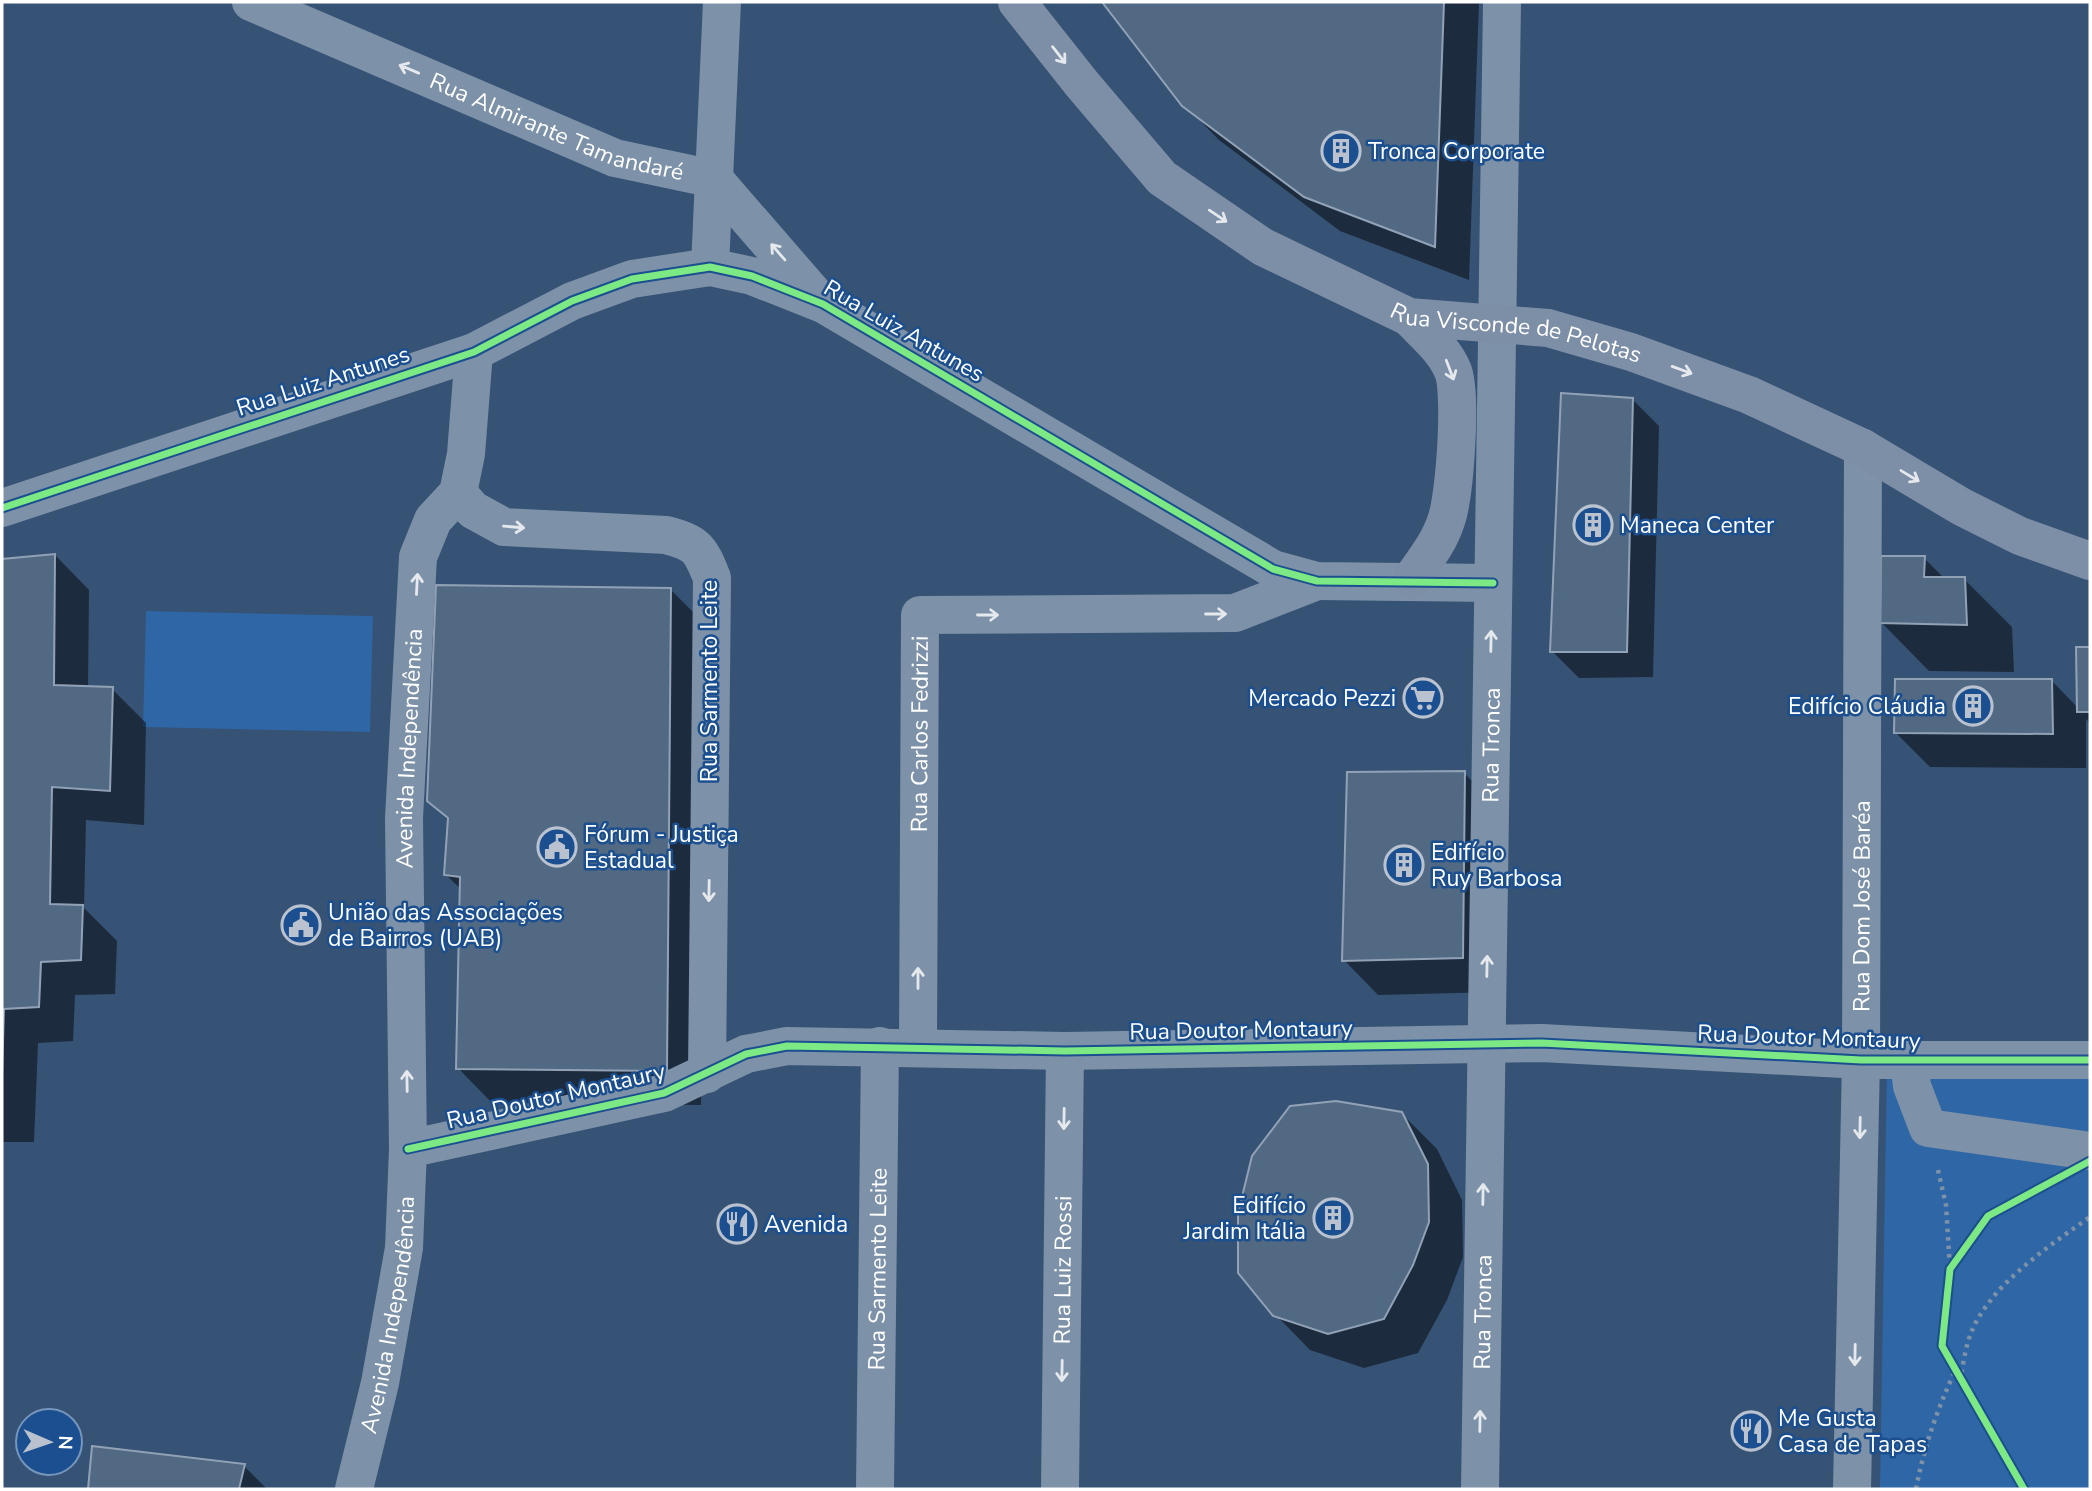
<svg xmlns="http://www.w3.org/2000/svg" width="2092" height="1491" font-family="'Nunito Sans',sans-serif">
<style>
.green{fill:#2f66a5}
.shadow{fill:#0007}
.building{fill:#526984;stroke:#92a2b6;stroke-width:2}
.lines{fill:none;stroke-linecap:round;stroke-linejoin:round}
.path{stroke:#7d92a8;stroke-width:4.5;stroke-dasharray:3.5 5;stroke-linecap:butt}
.minor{stroke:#7d92a8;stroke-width:38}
.major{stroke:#7d8ea7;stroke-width:38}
.cycleway-casing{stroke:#1b4f8f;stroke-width:11}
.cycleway{stroke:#7ce984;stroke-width:7}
.oneway{stroke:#e5e8ed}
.oneway2{stroke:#e5e9ee}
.labels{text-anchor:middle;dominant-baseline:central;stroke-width:5;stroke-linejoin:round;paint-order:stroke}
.street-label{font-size:23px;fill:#fff;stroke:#1b4f8f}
.poi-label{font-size:23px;fill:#fff;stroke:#1b4f8f;text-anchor:start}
</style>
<rect width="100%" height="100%" fill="#365274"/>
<g class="green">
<path d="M 146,611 L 373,616 L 370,732 L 143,727 Z"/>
<path d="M 1887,1060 L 2090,1064 L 2090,1489 L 1880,1489 Z"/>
</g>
<g class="shadow">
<path d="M 1105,2 L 1479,2 L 1469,280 L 1340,231 L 1219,140 L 1184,104 Z"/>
<path d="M 1632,399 L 1659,426 L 1653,677 L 1579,678 L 1552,651 Z"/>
<path d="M 55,555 L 89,590 L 88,688 L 112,689 L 146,723 L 144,825 L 86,820 L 84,908 L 117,941 L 115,994 L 75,995 L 73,1041 L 38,1043 L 34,1142 L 2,1142 L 2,561 Z"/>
<path d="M 1924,558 L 1945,579 L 1964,579 L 2012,627 L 2014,672 L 1929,671 L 1882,623 Z"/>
<path d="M 670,589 L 705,624 L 701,1105 L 492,1103 L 458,1068 L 462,890 L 446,875 L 449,821 L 429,801 Z"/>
<path d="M 2077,649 L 2090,649 L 2090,723 L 2086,719 L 2086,768 L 1930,767 L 1896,733 L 2052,681 L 2078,708 Z"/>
<path d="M 1464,773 L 1499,808 L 1497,992 L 1378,995 L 1344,960 Z"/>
<path d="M 1402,1114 L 1437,1149 L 1462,1200 L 1463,1257 L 1447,1300 L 1418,1353 L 1364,1368 L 1310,1350 L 1275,1314 Z"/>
<path d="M 94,1448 L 244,1466 L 267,1489 L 90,1489 Z"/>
</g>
<g class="building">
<path d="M 1102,2 L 1444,2 L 1435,247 L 1304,197 L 1182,106 Z"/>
<path d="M 1561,393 L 1633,398 L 1627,652 L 1550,652 Z"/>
<path d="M 55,554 L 54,685 L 113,687 L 110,791 L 52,787 L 50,904 L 83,905 L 81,960 L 41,962 L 39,1007 L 4,1009 L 2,1075 L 2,559 Z"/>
<path d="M 1881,556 L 1925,556 L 1924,577 L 1965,577 L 1967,625 L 1880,623 Z"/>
<path d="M 436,585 L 671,588 L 667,1071 L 456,1069 L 460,877 L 444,875 L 448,818 L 427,801 Z"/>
<path d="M 2076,647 L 2090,647 L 2090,712 L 2077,712 Z"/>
<path d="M 1895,679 L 2052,679 L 2053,734 L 1894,733 Z"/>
<path d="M 1465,771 L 1463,958 L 1342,961 L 1347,772 Z"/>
<path d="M 1336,1101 L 1402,1112 L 1428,1164 L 1429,1222 L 1413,1265 L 1384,1319 L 1328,1334 L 1273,1316 L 1238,1273 L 1238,1213 L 1252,1156 L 1290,1106 Z"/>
<path d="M 92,1446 L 245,1464 L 239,1489 L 88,1489 Z"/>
</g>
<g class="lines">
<g class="path">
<path d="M 1938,1170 L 1946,1205 L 1950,1269"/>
<path d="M 1960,1381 C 1963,1366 1965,1348 1971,1333 C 1990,1285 2049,1246 2090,1217"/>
<path d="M 1916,1489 C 1924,1447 1937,1410 1955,1371"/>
</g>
<g class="minor">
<path id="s1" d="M 251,2 L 615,158 L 714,179 L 819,300"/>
<path d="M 710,267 L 722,2"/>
<path d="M 458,493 L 473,510 L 504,527 L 666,535 C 697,543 700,548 712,578 L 707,1074"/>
<path d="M 2,508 L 474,352 L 572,301 L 632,279 L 710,267 L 752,276 L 823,304 L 1273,569 L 1317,581 L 1493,583"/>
<path id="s2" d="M 918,1046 L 920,615 L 1235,613 L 1317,581"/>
<path d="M 1909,1061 L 1912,1086 L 1928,1128 L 2090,1151"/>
<path d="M 408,1149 L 664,1093 L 746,1054 L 787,1046 L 1065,1051 L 1542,1043 L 1861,1060 L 2090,1060"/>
<path id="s3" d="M 354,1489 L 380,1383 L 404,1248 L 408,1149 L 404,818 L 418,557 L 433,520 L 458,493 L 466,454 L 474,352"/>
<path id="s4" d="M 875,1489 L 880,1046"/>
<path id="s5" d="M 1060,1489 L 1065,1051"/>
<path id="s6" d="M 1480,1489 L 1502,2"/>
<path id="s7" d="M 1852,1489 L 1861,1060 L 1863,448"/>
</g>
<g class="major">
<path id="s8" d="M 1017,2 L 1082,84 L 1162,178 L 1263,247 L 1409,317 L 1548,328 L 1631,352 L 1749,395 L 1863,448 L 1962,507 L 2020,536 L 2090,561"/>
<path d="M 1409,317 C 1425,334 1444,349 1453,371 C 1462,394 1455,496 1446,521 C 1439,543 1424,561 1411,580"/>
</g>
<g class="cycleway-casing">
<g id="cycleway">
<path d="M 2,508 L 474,352 L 572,301 L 632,279 L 710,267 L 752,276 L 823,304 L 1273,569 L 1317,581 L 1493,583"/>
<path d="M 408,1149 L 664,1093 L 746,1054 L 787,1046 L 1065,1051 L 1542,1043 L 1861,1060 L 2090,1060"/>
<path d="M 2024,1489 L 1942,1346 L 1950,1269 L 1988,1216 L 2090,1161"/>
</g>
</g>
<use href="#cycleway" class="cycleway"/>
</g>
<defs><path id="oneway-shaft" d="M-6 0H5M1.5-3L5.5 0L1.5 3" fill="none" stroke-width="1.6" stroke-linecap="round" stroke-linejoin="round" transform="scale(1.75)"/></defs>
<g class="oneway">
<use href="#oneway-shaft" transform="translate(1059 55) rotate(52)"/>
<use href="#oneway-shaft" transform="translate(1218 216) rotate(34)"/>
<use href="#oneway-shaft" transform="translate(1450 370) rotate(69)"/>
<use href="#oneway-shaft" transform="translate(1682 370) rotate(20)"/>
<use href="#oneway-shaft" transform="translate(1910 476) rotate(31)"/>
</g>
<g class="oneway2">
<use href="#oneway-shaft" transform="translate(409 69) rotate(-157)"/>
<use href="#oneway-shaft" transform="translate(778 252) rotate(-131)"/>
<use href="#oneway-shaft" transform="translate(514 527) rotate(5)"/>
<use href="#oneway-shaft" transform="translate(417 584) rotate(-87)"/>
<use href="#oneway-shaft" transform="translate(1216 614)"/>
<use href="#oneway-shaft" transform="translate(988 615)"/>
<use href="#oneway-shaft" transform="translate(1491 641) rotate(-89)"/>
<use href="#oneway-shaft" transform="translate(709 891) rotate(91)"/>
<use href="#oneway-shaft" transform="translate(1487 966) rotate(-89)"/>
<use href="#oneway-shaft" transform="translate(918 978) rotate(-90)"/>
<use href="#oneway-shaft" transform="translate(407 1081) rotate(-91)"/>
<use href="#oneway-shaft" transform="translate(1064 1119) rotate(91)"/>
<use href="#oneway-shaft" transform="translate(1860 1128) rotate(91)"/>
<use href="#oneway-shaft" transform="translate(1483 1194) rotate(-89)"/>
<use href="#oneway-shaft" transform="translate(1855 1355) rotate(91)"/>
<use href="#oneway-shaft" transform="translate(1062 1371) rotate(91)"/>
<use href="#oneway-shaft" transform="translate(1480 1421) rotate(-89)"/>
</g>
<defs>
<g id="building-ring" transform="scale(2.0125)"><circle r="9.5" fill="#1b4f8f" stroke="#b9c2ce" stroke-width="1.5"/><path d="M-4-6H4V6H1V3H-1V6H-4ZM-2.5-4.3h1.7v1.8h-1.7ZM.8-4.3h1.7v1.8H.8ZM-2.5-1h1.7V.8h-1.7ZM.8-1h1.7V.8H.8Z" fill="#b9c2ce"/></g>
<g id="supermarket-ring" transform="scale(2.0125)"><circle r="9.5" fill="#1b4f8f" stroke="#b9c2ce" stroke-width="1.5"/><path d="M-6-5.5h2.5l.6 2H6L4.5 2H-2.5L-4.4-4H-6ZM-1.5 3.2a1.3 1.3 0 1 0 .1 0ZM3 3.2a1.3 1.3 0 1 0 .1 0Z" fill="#b9c2ce"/></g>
<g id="civic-ring" transform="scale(2.0125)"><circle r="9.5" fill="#1b4f8f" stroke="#b9c2ce" stroke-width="1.5"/><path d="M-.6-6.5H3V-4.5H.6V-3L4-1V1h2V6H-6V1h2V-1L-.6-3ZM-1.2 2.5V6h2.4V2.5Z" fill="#b9c2ce"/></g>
<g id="restaurant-ring" transform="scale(2.0125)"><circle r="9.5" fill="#1b4f8f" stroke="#b9c2ce" stroke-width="1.5"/><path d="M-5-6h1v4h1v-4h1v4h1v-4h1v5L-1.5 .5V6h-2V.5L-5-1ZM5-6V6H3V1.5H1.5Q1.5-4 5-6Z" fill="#b9c2ce"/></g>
</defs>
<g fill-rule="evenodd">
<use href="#building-ring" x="1341" y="151"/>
<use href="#building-ring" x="1593" y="525"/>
<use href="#supermarket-ring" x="1423" y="698"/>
<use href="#building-ring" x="1973" y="706"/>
<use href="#civic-ring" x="557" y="847"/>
<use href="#building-ring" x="1404" y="865"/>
<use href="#civic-ring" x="301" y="925"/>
<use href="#building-ring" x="1333" y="1218"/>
<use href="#restaurant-ring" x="737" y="1224"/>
<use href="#restaurant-ring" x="1751" y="1431"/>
</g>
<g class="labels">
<g class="street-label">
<text stroke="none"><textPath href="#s1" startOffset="331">Rua Almirante Tamandaré</textPath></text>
<text transform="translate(904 331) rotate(30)">Rua Luiz Antunes</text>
<text stroke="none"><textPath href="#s8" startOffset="621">Rua Visconde de Pelotas</textPath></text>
<text transform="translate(323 381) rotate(-18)">Rua Luiz Antunes</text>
<text transform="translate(709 681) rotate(-90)">Rua Sarmento Leite</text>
<text stroke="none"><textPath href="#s2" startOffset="312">Rua Carlos Fedrizzi</textPath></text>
<text stroke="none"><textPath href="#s6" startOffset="744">Rua Tronca</textPath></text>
<text stroke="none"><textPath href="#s3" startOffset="746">Avenida Independência</textPath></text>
<text stroke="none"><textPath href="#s7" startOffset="583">Rua Dom José Baréa</textPath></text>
<text transform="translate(1241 1030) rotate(-1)">Rua Doutor Montaury</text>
<text transform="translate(1809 1037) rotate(2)">Rua Doutor Montaury</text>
<text transform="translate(556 1096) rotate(-13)">Rua Doutor Montaury</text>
<text stroke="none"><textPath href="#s4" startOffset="220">Rua Sarmento Leite</textPath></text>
<text stroke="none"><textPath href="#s5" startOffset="219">Rua Luiz Rossi</textPath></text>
<text stroke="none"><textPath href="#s6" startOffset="177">Rua Tronca</textPath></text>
<text stroke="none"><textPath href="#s3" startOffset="178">Avenida Independência</textPath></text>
</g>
<g class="poi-label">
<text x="1368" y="151">Tronca Corporate</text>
<text x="1620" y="525">Maneca Center</text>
<text x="1396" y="698" text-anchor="end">Mercado Pezzi</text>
<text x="1946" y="706" text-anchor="end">Edifício Cláudia</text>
<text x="584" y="834">Fórum - Justiça<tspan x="584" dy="26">Estadual</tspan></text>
<text x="1431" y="852">Edifício<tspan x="1431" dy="26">Ruy Barbosa</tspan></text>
<text x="328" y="912">União das Associações<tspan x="328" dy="26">de Bairros (UAB)</tspan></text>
<text x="1306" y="1205" text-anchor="end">Edifício<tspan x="1306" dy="26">Jardim Itália</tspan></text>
<text x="764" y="1224">Avenida</text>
<text x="1778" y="1418">Me Gusta<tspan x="1778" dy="26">Casa de Tapas</tspan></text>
</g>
</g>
<rect width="2092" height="1491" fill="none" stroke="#ffffff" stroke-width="7"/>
<g transform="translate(49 1442) rotate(92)"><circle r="33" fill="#1b4f8f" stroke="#7695bc" stroke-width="2"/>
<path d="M0-5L12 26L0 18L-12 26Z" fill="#b9c2ce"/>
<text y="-10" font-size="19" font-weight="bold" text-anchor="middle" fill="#ffffff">N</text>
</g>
</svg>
